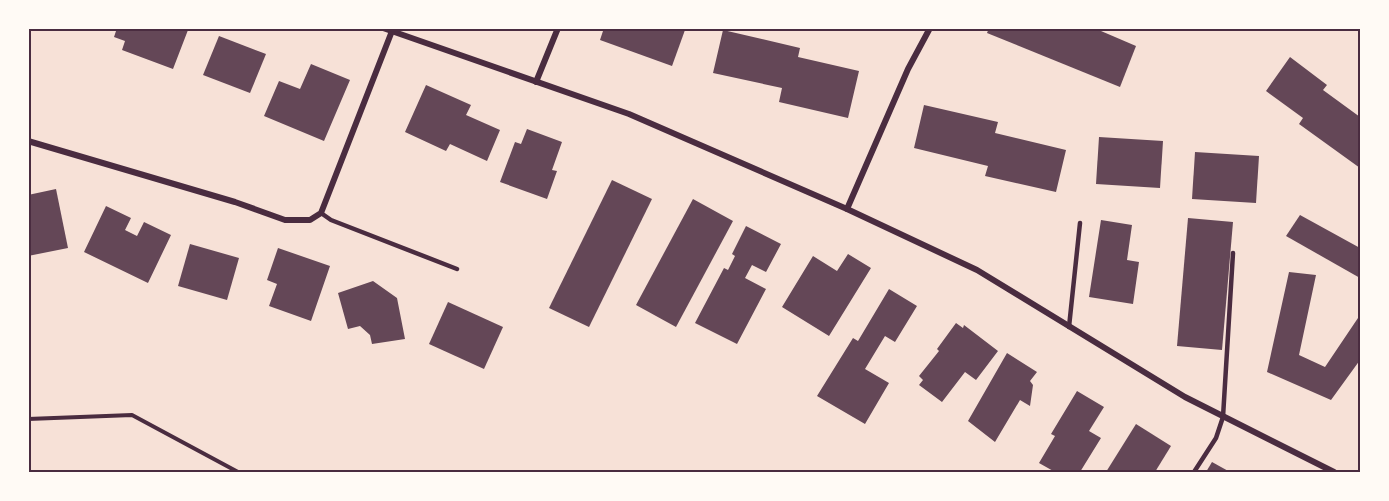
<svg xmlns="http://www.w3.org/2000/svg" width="1389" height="501" font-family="'PT Sans',sans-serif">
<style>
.building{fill:#644757}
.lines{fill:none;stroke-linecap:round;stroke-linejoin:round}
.path{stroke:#4a2c40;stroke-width:4}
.service{stroke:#4a2c40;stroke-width:4.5}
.minor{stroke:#4a2c40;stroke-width:6}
.neatline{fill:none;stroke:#4a2c40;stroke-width:2}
</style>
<rect width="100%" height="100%" fill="#f7e1d7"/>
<g class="building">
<path d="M 117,28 L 183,28 L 188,30 L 173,69 L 122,50 L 125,41 L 114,37 Z"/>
<path d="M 604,28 L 681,28 L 685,30 L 672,66 L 600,40 Z"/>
<path d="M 989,28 L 1094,28 L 1136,46 L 1120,87 L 987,33 Z"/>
<path d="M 723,30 L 800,48 L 798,57 L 859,71 L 848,118 L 779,102 L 782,88 L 713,73 Z"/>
<path d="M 219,36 L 266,54 L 250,93 L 203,75 Z"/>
<path d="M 1290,57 L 1327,85 L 1323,90 L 1360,117 L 1360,168 L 1299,124 L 1303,118 L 1266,91 Z"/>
<path d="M 311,64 L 350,80 L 324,141 L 264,116 L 279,81 L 300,89 Z"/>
<path d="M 426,85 L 471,105 L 466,115 L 500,130 L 487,161 L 450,144 L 446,151 L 405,132 Z"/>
<path d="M 924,105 L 998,122 L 995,133 L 1066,150 L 1056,192 L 985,176 L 988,166 L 914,148 Z"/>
<path d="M 527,129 L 562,142 L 552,170 L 557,171 L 547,199 L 500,182 L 515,142 L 521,144 Z"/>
<path d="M 1099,137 L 1163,141 L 1160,188 L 1096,184 Z"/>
<path d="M 1195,152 L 1259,156 L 1256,203 L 1192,199 Z"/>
<path d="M 612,180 L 652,199 L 589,327 L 549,308 Z"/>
<path d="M 56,189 L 68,248 L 28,256 L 28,195 Z"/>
<path d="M 693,199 L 733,221 L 676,327 L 636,305 Z"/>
<path d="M 106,206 L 131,218 L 125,230 L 137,236 L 144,222 L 171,235 L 148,283 L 84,252 Z"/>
<path d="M 1300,215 L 1360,248 L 1360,278 L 1286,236 Z"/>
<path d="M 1188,218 L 1233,222 L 1222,350 L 1177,346 Z"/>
<path d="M 1101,220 L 1132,225 L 1127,260 L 1139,262 L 1133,304 L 1089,297 Z"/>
<path d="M 746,226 L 781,244 L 766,272 L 752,265 L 745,278 L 766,289 L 737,344 L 695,323 L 724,268 L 728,270 L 735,256 L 732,254 Z"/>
<path d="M 190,244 L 239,258 L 227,300 L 178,286 Z"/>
<path d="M 278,248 L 330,266 L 311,321 L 269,306 L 277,284 L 267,280 Z"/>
<path d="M 848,254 L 871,268 L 829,336 L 782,307 L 813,256 L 837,271 Z"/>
<path d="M 1289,272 L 1316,275 L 1299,355 L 1325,367 L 1360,315 L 1360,360 L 1331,400 L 1267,372 Z"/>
<path d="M 373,281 L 397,298 L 405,339 L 372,344 L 370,335 L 360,326 L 348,329 L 338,293 Z"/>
<path d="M 889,289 L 917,306 L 895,342 L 885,336 L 865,369 L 889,383 L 865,424 L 817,396 L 853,338 L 858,341 Z"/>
<path d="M 448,302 L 503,327 L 484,369 L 429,344 Z"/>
<path d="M 956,323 L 963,328 L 964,325 L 998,351 L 976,380 L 965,372 L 942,402 L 919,385 L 923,380 L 919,376 L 939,351 L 937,349 Z"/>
<path d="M 1007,353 L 1037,372 L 1030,381 L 1033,385 L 1030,406 L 1020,400 L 995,442 L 968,421 Z"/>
<path d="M 1077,391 L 1104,407 L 1089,431 L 1101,438 L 1080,472 L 1055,472 L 1039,463 L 1055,436 L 1051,434 Z"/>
<path d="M 1136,424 L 1171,446 L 1155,472 L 1106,472 Z"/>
<path d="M 1212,462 L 1230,472 L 1206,472 Z"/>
</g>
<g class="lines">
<path class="path" d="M 28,419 L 132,415 L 238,472"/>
<g class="service">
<path d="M 321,213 L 331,220 L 457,269"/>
<path d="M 1069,327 L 1080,223"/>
<path d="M 1194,472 L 1216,438 L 1223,417 L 1233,253"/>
</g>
<g class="minor">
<path d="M 383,28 L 629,114 L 847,209 L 977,270 L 1185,397 L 1334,472"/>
<path d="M 536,82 L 558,28"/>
<path d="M 28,141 L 235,202 L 285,220 L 310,220 L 321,213 L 392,31"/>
<path d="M 847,209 L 908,69 L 930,28"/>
</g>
</g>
<rect width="1389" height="501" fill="none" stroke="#fffaf5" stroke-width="60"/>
<rect x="30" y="30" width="1329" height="441" class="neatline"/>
</svg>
